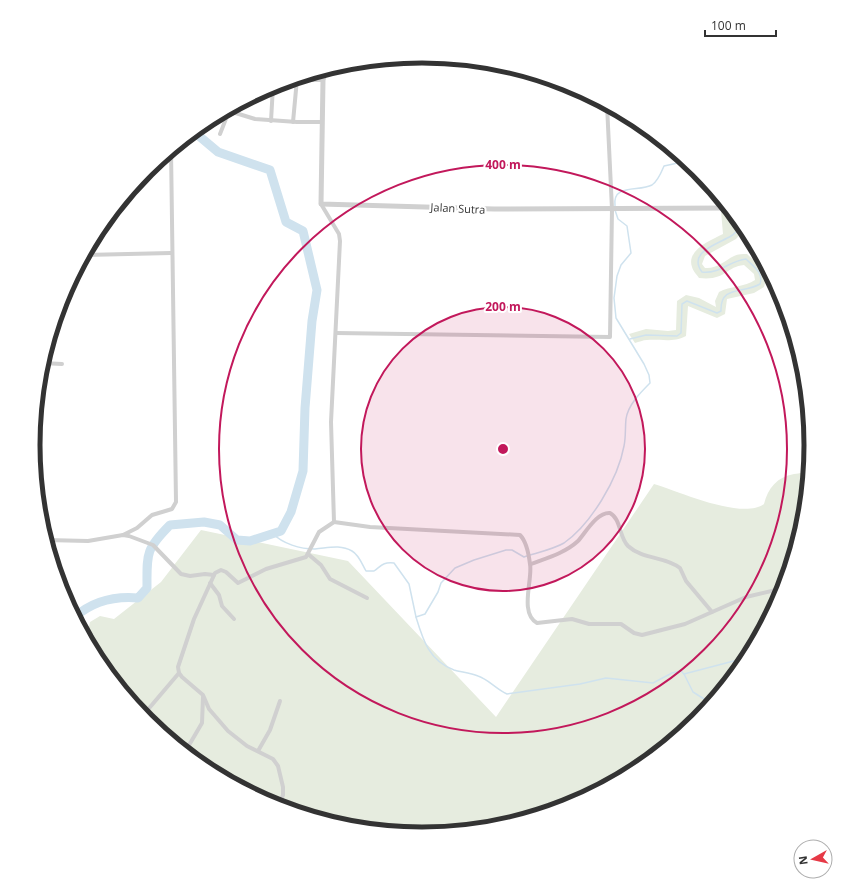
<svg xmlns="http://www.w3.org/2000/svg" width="845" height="891" font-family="'Open Sans',sans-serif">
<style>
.grass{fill:#e6ecdf}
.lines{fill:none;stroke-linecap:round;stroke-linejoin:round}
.stream{stroke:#cfe2ee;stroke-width:1.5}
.river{stroke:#cfe2ee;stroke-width:9}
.minor{stroke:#d0d0d0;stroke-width:4}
.tertiary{stroke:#d0d0d0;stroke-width:5}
.ring{fill:none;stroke:#c2185b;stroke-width:2}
.labels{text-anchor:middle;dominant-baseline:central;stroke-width:4;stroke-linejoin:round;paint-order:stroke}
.street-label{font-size:11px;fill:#333;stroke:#fff}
.rim{fill:none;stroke:#333;stroke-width:5}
.centre{fill:#c2185b;stroke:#fff;stroke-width:2}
.ring-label{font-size:12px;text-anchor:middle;font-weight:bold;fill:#c2185b;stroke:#fff;stroke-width:4;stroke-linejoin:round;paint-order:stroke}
</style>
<rect width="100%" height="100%" fill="#fff"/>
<g class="grass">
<path d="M 731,210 L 746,228 L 736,239 L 705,256 L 702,264 L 705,268 C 717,269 724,261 734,256 C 738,254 743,254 747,254 C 758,264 769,272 764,287 L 754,293 L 727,299 L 725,314 L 717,318 L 688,306 L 686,336 C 672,343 662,339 647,340 C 643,340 639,342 635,343 L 629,334 L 646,329 L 668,331 L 676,330 L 677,301 L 686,295 L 699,298 L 716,307 L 715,301 L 719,292 C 730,286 745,287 755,280 L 754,274 L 744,265 C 725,267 726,281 699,278 C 697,275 693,271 692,267 C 686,250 711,240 723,234 L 721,211 Z"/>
<path d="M 810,470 C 808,486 807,503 805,519 C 802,535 795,552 791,567 C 788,577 786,587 782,596 C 694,793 476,884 274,806 C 262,801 251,793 239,787 C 228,781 215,775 204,768 C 158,734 114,691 87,640 L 94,635 L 88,631 L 90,622 L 100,616 L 114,619 L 161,582 L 201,530 L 348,561 L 496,717 L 654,484 C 680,492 742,520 764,504 C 768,488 777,477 794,474 C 800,473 805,473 810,470 Z"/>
</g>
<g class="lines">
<g class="stream">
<path d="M 615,206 C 612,183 639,192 652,185 C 658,181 661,173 664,166 L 687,161"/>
<path d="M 630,339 L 646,335 L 677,336 L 681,333 L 682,304 L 687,301 L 717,313 L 721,311 C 720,285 743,294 760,284 C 764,273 753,266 746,259 C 729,261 720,274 702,272 C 687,252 718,244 731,236 C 736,233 739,229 743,225"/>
<path d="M 272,533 C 283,544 300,549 315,549 C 328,548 340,544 352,551 C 359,555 362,564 366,571 L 374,571 C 382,565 383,562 394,563 L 409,584 L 416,617 L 425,614 L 438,592 L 441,583 L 455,568 L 474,560 L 506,550 L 512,550 L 524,557 C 536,553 554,549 564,543 C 591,524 618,479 624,446 C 626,437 625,428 626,419 C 628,405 640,393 650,383 L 649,375 L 644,364 L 616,318 L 614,298 L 617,276 L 621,265 L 631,253 L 627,226 L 618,219 L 615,210"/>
<path d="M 416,617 C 423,640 429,661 454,670 C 461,672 470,673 478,676 C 488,679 496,689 507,694 L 580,684 L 606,678 L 653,683 L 672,673 L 681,671 L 684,674 L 749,657"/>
<path d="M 684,674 L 693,692 L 712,704"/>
</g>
<path class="river" d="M 75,617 C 93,601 114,596 138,598 L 147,588 C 147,554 145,550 170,525 L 204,522 L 220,525 L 237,540 L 250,541 L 281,531 L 291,512 L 303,471 L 305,408 L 312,321 L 317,290 L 303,231 L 286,222 L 270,170 L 218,152 L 199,136 L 201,126"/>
<g class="minor">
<path d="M 367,61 L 480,62"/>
<path d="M 299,78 L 307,80 L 323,80"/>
<path d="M 271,121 L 273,86"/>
<path d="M 293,122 L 297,79"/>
<path d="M 220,134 L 229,111 L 255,119 L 297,122 L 322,122"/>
<path d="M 85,255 L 171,253"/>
<path d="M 336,333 L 610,337 L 612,209 L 607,105"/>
<path d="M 42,363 L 62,364"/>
<path d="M 334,522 L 370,527 L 520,535 C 526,541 529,556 530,564 C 533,579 519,613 537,623 L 572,619 L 589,624 L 621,624 L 634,633 L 642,635 L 685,624 L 746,597 L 784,588"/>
<path d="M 123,535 L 137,528 L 152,515 L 172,509 L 176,502 L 171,150"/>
<path d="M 46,540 L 88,541 L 123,535 L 129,536 L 153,545 L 181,574 L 190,576 L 205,574 L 214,575"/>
<path d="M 308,554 L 321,565 L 330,579 L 367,598"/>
<path d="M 531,564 C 547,558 565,553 578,541 C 586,532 597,512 610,513 C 621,519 619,537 628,546 C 643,560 665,556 680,568 L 686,581 L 712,612"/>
<path d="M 210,583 L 219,595 L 222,606 L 234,619"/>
<path d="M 145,713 L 179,673"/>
<path d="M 258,751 L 270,730 L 280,701"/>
<path d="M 185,752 L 202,723 L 203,697"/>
<path d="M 278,807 L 283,795 L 283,787 L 278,766 L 273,759 L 247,746 L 228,731 L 209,709 L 203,695 L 182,677 L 179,673 L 178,667 L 194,619 L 215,573 L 221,570 L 226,572 L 238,583 L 266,569 L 306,557 L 319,532 L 334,522 L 331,422 L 340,241 L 339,234 L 321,204"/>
</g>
<g class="tertiary">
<path d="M 326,70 L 323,80 L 321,204 L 494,209 L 729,208"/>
<path d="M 785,587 C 781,573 790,550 799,540"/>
</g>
</g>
<circle cx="503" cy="449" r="142" fill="#c2185b" fill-opacity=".12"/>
<g class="ring">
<circle cx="503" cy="449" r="142"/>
<circle cx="503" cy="449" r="284"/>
</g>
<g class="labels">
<g class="street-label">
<text transform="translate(458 208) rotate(3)">Jalan Sutra</text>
</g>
</g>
<path d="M0 0H845V891H0ZM40 445a382 382 0 1 1 764 0a382 382 0 1 1-764 0Z" fill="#fff" fill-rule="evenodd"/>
<path class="rim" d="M40 445a382 382 0 1 1 764 0a382 382 0 1 1-764 0Z"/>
<circle cx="503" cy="449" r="6" class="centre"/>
<g class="ring-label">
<text x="503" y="169">400 m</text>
<text x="503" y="311">200 m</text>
</g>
<g transform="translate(813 859) rotate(262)"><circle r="19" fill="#ffffff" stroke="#adadad"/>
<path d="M0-3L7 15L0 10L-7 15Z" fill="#e63946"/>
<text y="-6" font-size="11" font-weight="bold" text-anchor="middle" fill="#333333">N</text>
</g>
<path d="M705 30v6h71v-6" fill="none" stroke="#333333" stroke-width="2"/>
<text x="711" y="30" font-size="12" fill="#333333" stroke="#ffffff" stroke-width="3" paint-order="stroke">100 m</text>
</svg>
